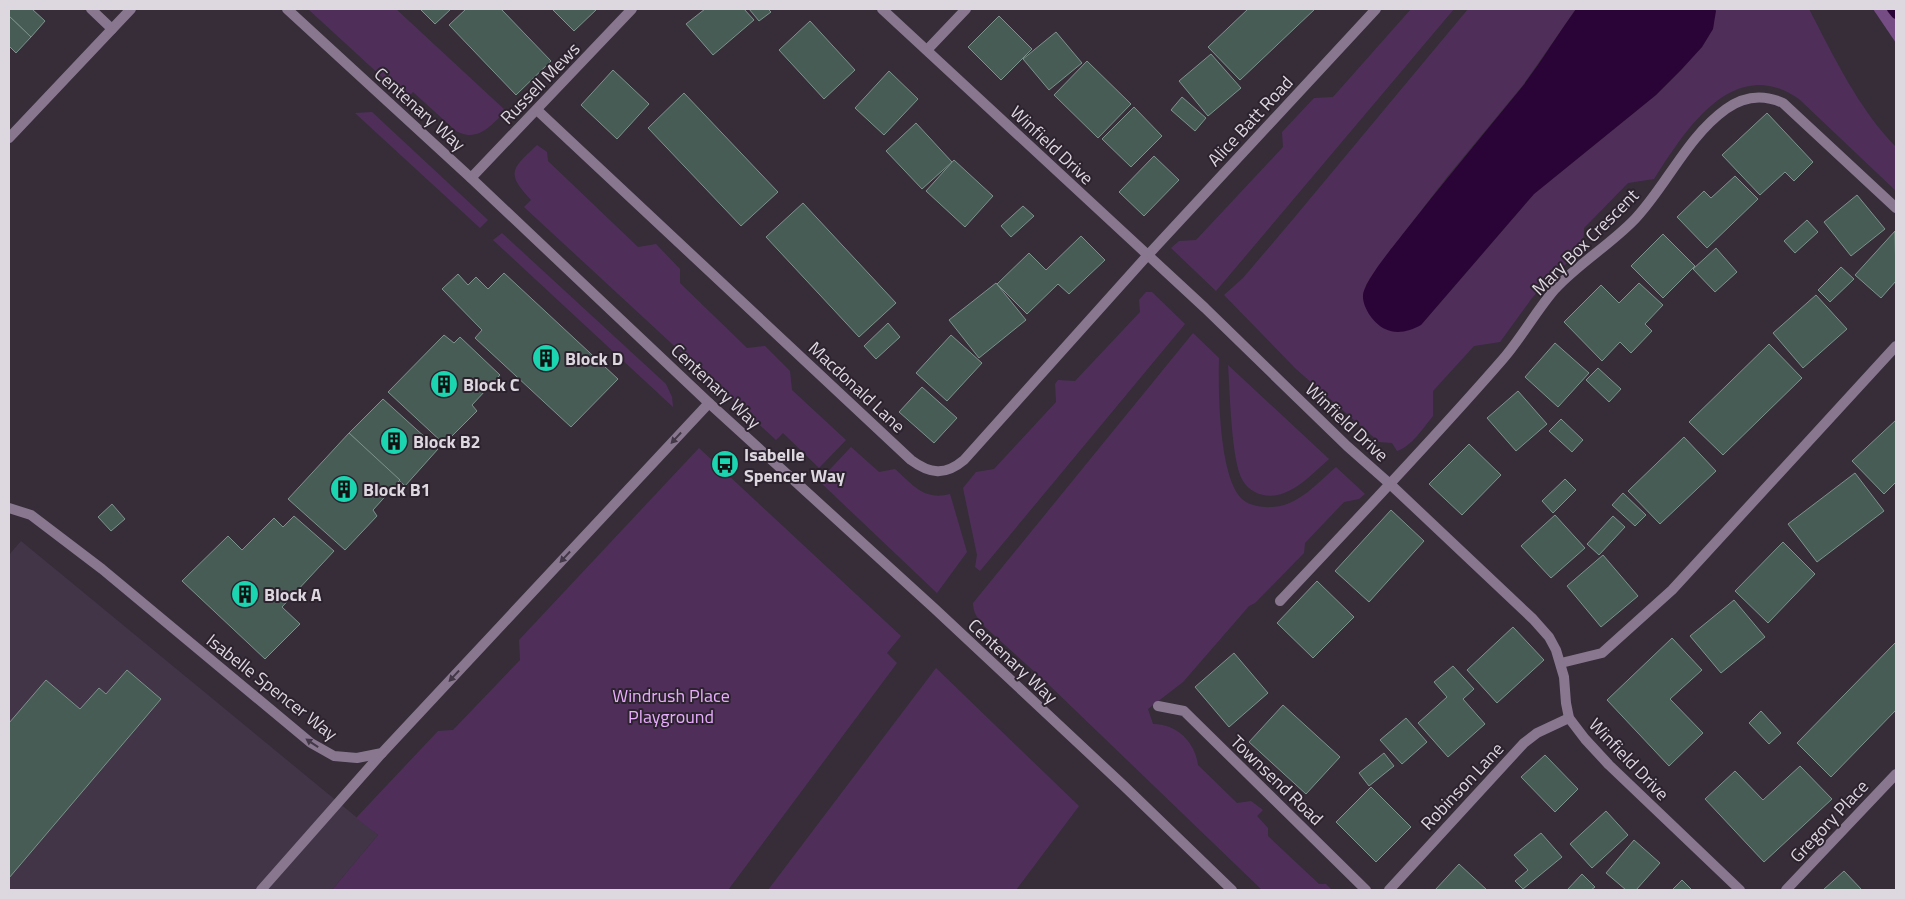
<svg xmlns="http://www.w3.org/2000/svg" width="1905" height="899" font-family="'Titillium Web',sans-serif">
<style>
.built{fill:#423547}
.green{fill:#4f2f5a}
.forest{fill:#754c83}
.water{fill:#2b0437}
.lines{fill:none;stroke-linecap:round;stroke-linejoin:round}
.stream{stroke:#2b0437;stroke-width:10}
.building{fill:#485c56;stroke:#7d928b}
.service{stroke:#897790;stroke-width:10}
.minor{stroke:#897790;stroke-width:10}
.oneway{fill:#433847}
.labels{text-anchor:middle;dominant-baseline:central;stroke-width:4;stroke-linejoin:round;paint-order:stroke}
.street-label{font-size:18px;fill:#ddd7e0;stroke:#2c232f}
.poi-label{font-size:18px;font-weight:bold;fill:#ddd7e0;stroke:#2c232f;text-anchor:start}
.park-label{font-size:18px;fill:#e9adfe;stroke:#2c232f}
</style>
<rect width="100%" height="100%" fill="#362d39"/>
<path class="built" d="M 21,541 L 378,835 L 332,890 L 9,890 L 9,555 Z"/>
<g class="green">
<path d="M 308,9 L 396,9 L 506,111 C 491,125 478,143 456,131 L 413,92 L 406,99 Z"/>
<path d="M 1411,9 L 1454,9 L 1216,291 L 1171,248 L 1179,241 L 1196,240 L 1283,147 L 1282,132 L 1314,98 L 1333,97 Z"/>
<path d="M 1468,9 L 1576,9 L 1523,85 L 1447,177 L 1390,251 L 1366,285 L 1421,325 L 1534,194 L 1656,95 L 1681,70 L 1702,47 L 1713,29 L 1715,9 L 1809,9 C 1833,55 1859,110 1896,147 L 1896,191 L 1799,99 C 1734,53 1685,130 1654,179 L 1628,183 L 1584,228 L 1583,251 L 1552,275 L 1532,298 L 1500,342 L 1474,346 L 1433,391 L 1433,416 C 1423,428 1412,446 1397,451 L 1392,443 L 1379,442 L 1296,369 L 1224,295 L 1243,278 L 1294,218 Z"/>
<path d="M 372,112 L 488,220 L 480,228 L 355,113 Z"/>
<path d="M 537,145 L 547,152 L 548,161 L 638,247 L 656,244 L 680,269 L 680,283 L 747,348 L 765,346 L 790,371 L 792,390 L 846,440 L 819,468 L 783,433 L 776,440 L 524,207 L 531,200 C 505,172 512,169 537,145 Z"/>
<path d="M 502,233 L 666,384 L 672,397 L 673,407 L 493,240 Z"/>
<path d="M 1146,292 L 1152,292 L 1185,324 L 980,571 L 975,567 L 977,555 L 963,488 L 976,472 L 994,469 L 1056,402 L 1055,384 L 1058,380 L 1075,381 L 1140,312 L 1139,300 Z"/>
<path d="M 1193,333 L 1219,358 C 1218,390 1219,473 1240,497 C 1250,509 1274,509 1287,504 C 1306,497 1321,480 1336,467 L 1365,494 L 1359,499 L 1344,502 L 1305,543 L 1304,553 L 1255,603 L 1249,606 L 1183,682 L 1148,709 L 1153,724 C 1177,724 1195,742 1198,765 L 1237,803 L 1251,801 L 1263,810 L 1257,816 L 1268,828 L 1268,836 L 1319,884 L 1326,884 L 1332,890 L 1262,890 L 1047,683 L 985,627 C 978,619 973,613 973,603 Z"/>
<path d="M 1228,365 L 1329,459 C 1315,471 1301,487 1284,493 C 1269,499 1252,495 1243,481 C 1231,462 1230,390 1228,365 Z"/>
<path d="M 851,447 L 879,472 L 895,469 C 913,485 924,501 950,494 L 967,552 L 937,593 L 819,481 Z"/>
<path d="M 699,448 L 901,636 L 887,653 L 897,663 L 728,890 L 332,890 L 378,835 L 356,818 L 438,731 L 453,730 L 520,660 L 519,640 Z"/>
<path d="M 936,668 L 1079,806 L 1016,890 L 768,890 Z"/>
</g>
<path class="forest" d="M 1873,9 L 1896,9 L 1896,43 Z"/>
<path class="water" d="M 1576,9 L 1715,9 L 1716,11 L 1713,29 L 1702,47 L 1681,70 L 1656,95 L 1534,194 L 1421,325 C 1410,331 1397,335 1385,329 C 1374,324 1362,307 1363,295 C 1365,280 1392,248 1402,235 C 1441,185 1482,136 1522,87 C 1541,62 1558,34 1576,9 Z"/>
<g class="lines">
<path class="stream" d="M 1892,9 L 1896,14"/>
</g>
<g class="building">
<path d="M 9,9 L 32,9 L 45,21 L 31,37 L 9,16 Z"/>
<path d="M 420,9 L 451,9 L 435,24 Z"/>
<path d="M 466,9 L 501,9 L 551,61 L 516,95 L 449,25 Z"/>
<path d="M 552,9 L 597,9 L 574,31 Z"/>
<path d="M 705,9 L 744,9 L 754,20 L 713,55 L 686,24 Z"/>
<path d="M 749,9 L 768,9 L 771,12 L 759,21 Z"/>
<path d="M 1248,9 L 1315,9 L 1240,80 L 1208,47 Z"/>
<path d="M 9,16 L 31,37 L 16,53 L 9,46 Z"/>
<path d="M 999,16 L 1032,49 L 1001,80 L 968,47 Z"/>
<path d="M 810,21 L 855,70 L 824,99 L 779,50 Z"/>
<path d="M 1056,32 L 1082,63 L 1049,90 L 1023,59 Z"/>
<path d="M 1211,54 L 1241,88 L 1208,116 L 1179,81 Z"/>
<path d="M 1087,61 L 1131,104 L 1098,138 L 1054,95 Z"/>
<path d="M 613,70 L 649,104 L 617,139 L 581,105 Z"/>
<path d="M 889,71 L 918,99 L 884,135 L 855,108 Z"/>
<path d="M 684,93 L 778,192 L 741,226 L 648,128 Z"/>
<path d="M 1182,97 L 1206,118 L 1195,131 L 1171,110 Z"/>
<path d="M 1134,107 L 1162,136 L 1131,167 L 1102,139 Z"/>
<path d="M 1767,113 L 1813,162 L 1794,181 L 1785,172 L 1760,195 L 1722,155 Z"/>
<path d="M 916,123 L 952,162 L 922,189 L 886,151 Z"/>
<path d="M 1154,156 L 1179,180 L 1144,216 L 1119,192 Z"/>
<path d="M 954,160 L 993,196 L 965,227 L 926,191 Z"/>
<path d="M 1735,176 L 1758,199 L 1707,248 L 1677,217 L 1704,191 L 1711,198 Z"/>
<path d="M 1857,195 L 1885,229 L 1851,256 L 1824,222 Z"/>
<path d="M 803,203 L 896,303 L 859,337 L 766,237 Z"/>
<path d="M 1023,206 L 1034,216 L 1011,237 L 1001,226 Z"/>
<path d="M 1807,220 L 1818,232 L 1795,253 L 1784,241 Z"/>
<path d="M 1895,231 L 1896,281 L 1881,298 L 1855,275 Z"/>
<path d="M 1663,234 L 1695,266 L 1663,298 L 1631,266 Z"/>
<path d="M 1081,236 L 1105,260 L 1069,294 L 1058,284 L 1027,314 L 997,284 L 1029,253 L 1046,270 Z"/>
<path d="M 1716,248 L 1737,272 L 1715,292 L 1693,269 Z"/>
<path d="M 1841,267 L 1854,279 L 1830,302 L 1818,290 Z"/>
<path d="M 504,273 L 618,379 L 571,427 L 475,338 L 482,330 L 442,289 L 458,274 L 468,285 L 476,277 L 488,289 Z"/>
<path d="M 996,283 L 1026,320 L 979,358 L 949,320 Z"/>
<path d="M 1639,283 L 1663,305 L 1645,324 L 1652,331 L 1631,353 L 1620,342 L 1602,361 L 1564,322 L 1601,285 L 1619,303 Z"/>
<path d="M 1816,295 L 1847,329 L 1803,368 L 1773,333 Z"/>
<path d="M 888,323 L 900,337 L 876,359 L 864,346 Z"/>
<path d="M 444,335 L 454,343 L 460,337 L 500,375 L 472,405 L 477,411 L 444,444 L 388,392 Z"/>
<path d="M 951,335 L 982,363 L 947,401 L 916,373 Z"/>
<path d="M 1555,343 L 1589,373 L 1558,407 L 1525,377 Z"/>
<path d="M 1769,344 L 1802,378 L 1723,455 L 1689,422 Z"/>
<path d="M 1598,368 L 1621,389 L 1609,402 L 1586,380 Z"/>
<path d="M 922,387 L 957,418 L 934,443 L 899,412 Z"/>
<path d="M 1518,391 L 1547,424 L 1516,451 L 1487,418 Z"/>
<path d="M 383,399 L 438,449 L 405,486 L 349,433 Z"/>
<path d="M 1561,419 L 1583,440 L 1572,452 L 1549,431 Z"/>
<path d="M 1896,420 L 1896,482 L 1884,494 L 1852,461 Z"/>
<path d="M 349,433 L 400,480 L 373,510 L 377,516 L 345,550 L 288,499 Z"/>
<path d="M 1684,437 L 1716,471 L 1660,524 L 1628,491 Z"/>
<path d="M 1469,444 L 1501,475 L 1462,515 L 1429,484 Z"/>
<path d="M 1855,473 L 1884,511 L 1817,562 L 1788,524 Z"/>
<path d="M 1565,479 L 1576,490 L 1553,513 L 1542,501 Z"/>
<path d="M 1623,493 L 1646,515 L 1635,526 L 1612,505 Z"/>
<path d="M 112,504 L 125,519 L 111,531 L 98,517 Z"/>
<path d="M 1391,510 L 1424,541 L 1369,602 L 1335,571 Z"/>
<path d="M 1555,515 L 1585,548 L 1551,578 L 1521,546 Z"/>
<path d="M 294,516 L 334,551 L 282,607 L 300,624 L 265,659 L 182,581 L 228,536 L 242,550 L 274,518 L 283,527 Z"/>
<path d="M 1613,516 L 1625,527 L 1599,555 L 1587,544 Z"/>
<path d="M 1783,542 L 1815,574 L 1768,623 L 1735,591 Z"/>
<path d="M 1603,555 L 1638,596 L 1601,627 L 1567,586 Z"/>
<path d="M 1317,581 L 1354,617 L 1313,658 L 1277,623 Z"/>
<path d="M 1734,600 L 1765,637 L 1721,673 L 1690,636 Z"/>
<path d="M 1513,627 L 1544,660 L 1497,703 L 1467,670 Z"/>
<path d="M 1672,638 L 1702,670 L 1670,699 L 1703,733 L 1669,766 L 1607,700 Z"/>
<path d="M 1896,642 L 1896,710 L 1831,777 L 1797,743 Z"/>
<path d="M 1234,653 L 1268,693 L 1229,727 L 1195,687 Z"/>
<path d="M 1453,666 L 1474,689 L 1463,699 L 1485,724 L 1448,757 L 1418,723 L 1447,697 L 1434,682 Z"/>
<path d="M 127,670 L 161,699 L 9,878 L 9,723 L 46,680 L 80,709 L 99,688 L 106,694 Z"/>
<path d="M 1283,705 L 1340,757 L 1306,794 L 1249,742 Z"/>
<path d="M 1761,711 L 1781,733 L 1769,744 L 1749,723 Z"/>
<path d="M 1406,718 L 1427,742 L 1402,764 L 1380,740 Z"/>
<path d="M 1384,753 L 1394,766 L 1369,786 L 1359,773 Z"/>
<path d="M 1545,755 L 1578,789 L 1555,812 L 1521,777 Z"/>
<path d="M 1800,766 L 1832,799 L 1764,862 L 1705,799 L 1735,771 L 1763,800 Z"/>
<path d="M 1371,787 L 1411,827 L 1376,862 L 1336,822 Z"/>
<path d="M 1606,811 L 1628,835 L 1592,868 L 1570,844 Z"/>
<path d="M 1541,833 L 1562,857 L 1523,889 L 1515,881 L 1528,870 L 1514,855 Z"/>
<path d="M 1634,840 L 1660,863 L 1636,890 L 1626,890 L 1606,873 Z"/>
<path d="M 1459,864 L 1487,890 L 1435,890 Z"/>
<path d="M 1844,871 L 1862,890 L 1823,890 Z"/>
<path d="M 1582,874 L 1595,887 L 1591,890 L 1567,890 Z"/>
<path d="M 1682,880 L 1692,890 L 1672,890 Z"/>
</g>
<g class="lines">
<g class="service">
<path d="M 91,9 L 112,29"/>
<path d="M 261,890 L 382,753"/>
</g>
<g class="minor">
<path d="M 287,9 L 471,178 L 709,403 L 935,609 L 1123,785 L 1232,890"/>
<path d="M 882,9 L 1205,308 L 1347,446 L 1390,484 L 1533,619 L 1549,637 L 1556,650 L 1564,677 L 1566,703 L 1569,718 L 1585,739 L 1609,765 L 1740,890"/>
<path d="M 927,50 L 966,9"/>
<path d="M 537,110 L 911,460 C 930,474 945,476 964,460 L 1147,256 L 1376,9"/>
<path d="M 9,138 L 131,9"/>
<path d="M 471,178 L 632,9"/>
<path d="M 9,508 L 31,515 L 102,569 L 311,743 L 334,756 L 357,758 L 382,753 L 709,403"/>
<path d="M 1280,601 C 1355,521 1431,442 1503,359 C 1522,337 1536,311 1555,289 C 1579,263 1610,245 1635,219 C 1667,185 1687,137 1726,109 C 1744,96 1763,94 1783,103 L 1896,208"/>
<path d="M 1561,663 L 1602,653 L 1672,590 L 1896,346"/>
<path d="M 1158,706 L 1184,711 L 1366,890"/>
<path d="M 1389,890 L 1524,743 L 1537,733 L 1569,718"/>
<path d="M 1786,890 L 1896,774"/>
</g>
</g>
<defs><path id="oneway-solid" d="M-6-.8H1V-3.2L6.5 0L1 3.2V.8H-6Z" transform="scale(1.25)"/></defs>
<g class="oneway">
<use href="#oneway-solid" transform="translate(676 438) rotate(133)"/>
<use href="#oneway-solid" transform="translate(565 557) rotate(133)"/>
<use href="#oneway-solid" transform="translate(454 676) rotate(133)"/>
<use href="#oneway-solid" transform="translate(312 743) rotate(-146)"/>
</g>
<defs>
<g id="building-disc" transform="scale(1.4375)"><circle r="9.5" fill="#1bd5b1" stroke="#2c232f"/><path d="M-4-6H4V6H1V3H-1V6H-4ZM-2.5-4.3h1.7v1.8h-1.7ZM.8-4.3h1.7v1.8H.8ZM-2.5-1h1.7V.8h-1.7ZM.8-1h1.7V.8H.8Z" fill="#111"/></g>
<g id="bus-disc" transform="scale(1.4375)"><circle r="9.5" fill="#1bd5b1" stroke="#2c232f"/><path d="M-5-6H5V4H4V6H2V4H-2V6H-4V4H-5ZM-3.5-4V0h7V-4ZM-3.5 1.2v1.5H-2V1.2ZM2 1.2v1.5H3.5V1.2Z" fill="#111"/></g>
</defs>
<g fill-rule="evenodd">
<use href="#building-disc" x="546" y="358"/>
<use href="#building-disc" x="444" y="384"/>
<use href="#building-disc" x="394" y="441"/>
<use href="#bus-disc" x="725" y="464"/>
<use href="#building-disc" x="344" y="489"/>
<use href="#building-disc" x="245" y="594"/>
</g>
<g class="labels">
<g class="street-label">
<text transform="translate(540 83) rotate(-46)">Russell Mews</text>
<text transform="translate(420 109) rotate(42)">Centenary Way</text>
<text transform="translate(1250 121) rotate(-47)">Alice Batt Road</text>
<text transform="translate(1052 145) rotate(43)">Winfield Drive</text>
<text transform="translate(1585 242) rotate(-45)">Mary Box Crescent</text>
<text transform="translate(716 386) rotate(43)">Centenary Way</text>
<text transform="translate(857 387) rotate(43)">Macdonald Lane</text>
<text transform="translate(1347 422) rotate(43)">Winfield Drive</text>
<text transform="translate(1013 661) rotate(43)">Centenary Way</text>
<text transform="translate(272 687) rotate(38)">Isabelle Spencer Way</text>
<text transform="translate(1629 759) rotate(46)">Winfield Drive</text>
<text transform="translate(1277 780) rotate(44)">Townsend Road</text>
<text transform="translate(1462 786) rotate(-47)">Robinson Lane</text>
<text transform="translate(1829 821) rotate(-47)">Gregory Place</text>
</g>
<g class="poi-label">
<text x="565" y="358">Block D</text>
<text x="463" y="384">Block C</text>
<text x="413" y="441">Block B2</text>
<text x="744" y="454">Isabelle<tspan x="744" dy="21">Spencer Way</tspan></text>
<text x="363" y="489">Block B1</text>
<text x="264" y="594">Block A</text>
</g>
<g class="park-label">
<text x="671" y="695">Windrush Place<tspan x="671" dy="21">Playground</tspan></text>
</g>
</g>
<rect width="1905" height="899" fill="none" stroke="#ddd7e0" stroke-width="20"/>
</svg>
